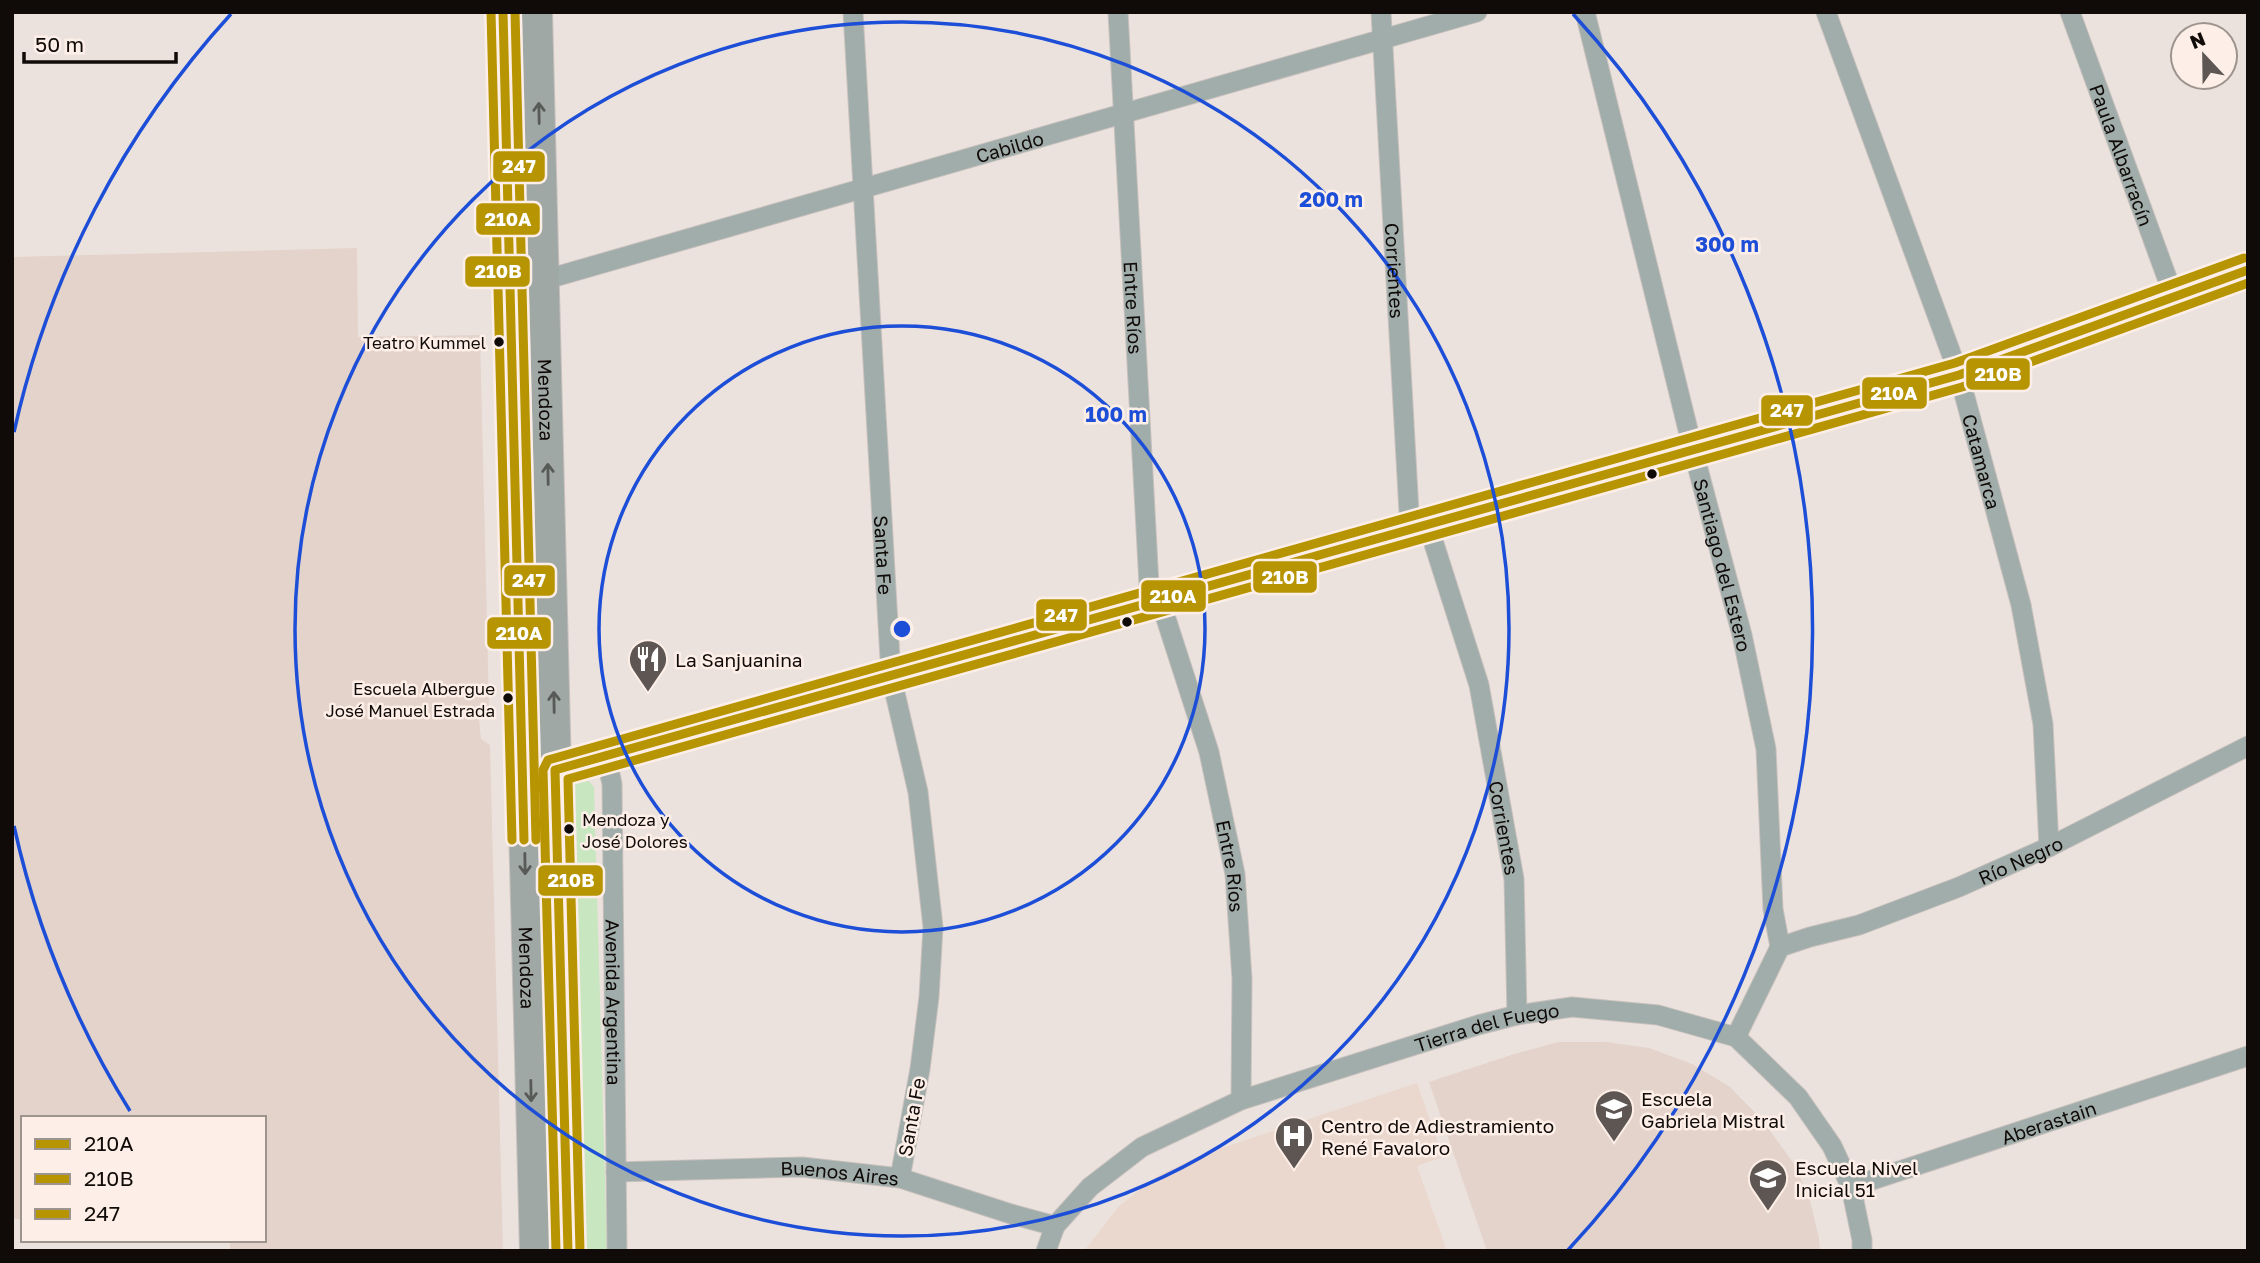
<svg xmlns="http://www.w3.org/2000/svg" width="2260" height="1263" font-family="'Golos Text',sans-serif">
<style>
.built{fill:#ead8ce}
.education{fill:#e3d3cb}
.green{fill:#c8e6c0}
.lines{fill:none;stroke-linecap:round;stroke-linejoin:round}
.street-casing{stroke:#c7c0bd;stroke-width:21}
.secondary-casing{stroke:#c7c0bd;stroke-width:30}
.primary-casing{stroke:#c7c0bd;stroke-width:32}
.street{stroke:#a0adaa;stroke-width:19}
.secondary{stroke:#a5adaa;stroke-width:28}
.primary{stroke:#a0a8a6;stroke-width:30}
.bus-1-casing{stroke:#fdefe7;stroke-width:14}
.bus-2-casing{stroke:#fdefe7;stroke-width:14}
.bus-3-casing{stroke:#fdefe7;stroke-width:14}
.bus-1{stroke:#b79402;stroke-width:9}
.bus-2{stroke:#b79402;stroke-width:9}
.bus-3{stroke:#b79402;stroke-width:9}
.oneway{stroke:#585a57}
.ring{fill:none;stroke:#1d4ed8;stroke-width:3.5}
.bus-dot{fill:#100b08;stroke:#fdefe7;stroke-width:2.5}
.labels{text-anchor:middle;dominant-baseline:central;stroke-width:5;stroke-linejoin:round;paint-order:stroke}
.bus-label{font-size:17px;fill:#100b08;stroke:#fdefe7;text-anchor:end}
.street-label{font-size:19px;fill:#100b08;stroke:#fdefe7}
.poi-label{font-size:19px;fill:#100b08;stroke:#fdefe7;text-anchor:start}
.centre{fill:#1d4ed8;stroke:#fdefe7;stroke-width:3.5}
.ring-label{font-size:21px;text-anchor:middle;font-weight:bold;fill:#1d4ed8;stroke:#fdefe7;stroke-width:5;stroke-linejoin:round;paint-order:stroke}
.line-badge{stroke:#fdefe7;stroke-width:2.5}
.badge-label{font-size:19px;text-anchor:middle;font-weight:bold;fill:#fff}
</style>
<rect width="100%" height="100%" fill="#ece2dd"/>
<path class="built" d="M 1417,1083 L 1443,1157 L 1417,1166 L 1447,1251 L 1084,1251 L 1119,1206 L 1159,1175 L 1201,1155 Z"/>
<g class="education">
<path d="M 357,248 L 358,337 L 480,335 L 489,706 L 481,710 L 479,719 L 481,739 L 490,745 L 503,1251 L 230,1251 L 230,1240 L 264,1240 L 264,1118 L 23,1118 L 23,1219 L 12,1219 L 12,257 Z"/>
<path d="M 1558,1042 L 1606,1042 L 1649,1048 L 1692,1064 L 1730,1087 L 1763,1121 L 1794,1164 L 1809,1197 L 1819,1238 L 1820,1251 L 1487,1251 L 1429,1082 L 1511,1055 Z"/>
</g>
<path class="green" d="M 589,781 L 594,787 L 607,1251 L 581,1251 L 571,783 Z"/>
<g class="lines">
<g class="street-casing">
<g id="street">
<path id="s1" d="M 853,12 L 891,676 L 918,792 L 933,927 L 929,997 L 920,1069 L 900,1178"/>
<path id="s2" d="M 1118,12 L 1150,603"/>
<path id="s3" d="M 1381,12 L 1410,530"/>
<path id="s4" d="M 1585,12 L 1693,450 L 1742,635 L 1766,749 L 1773,909 L 1780,947 L 1736,1037"/>
<path id="s5" d="M 1826,12 L 1959,375 L 2021,605 L 2043,724 L 2049,847"/>
<path id="s6" d="M 2070,12 L 2174,297"/>
<path id="s7" d="M 511,304 L 544,280 L 1477,12"/>
<path id="s8" d="M 1428,525 L 1479,685 L 1514,879 L 1517,1015"/>
<path id="s9" d="M 1160,600 L 1209,752 L 1235,874 L 1242,979 L 1241,1100"/>
<path id="s10" d="M 606,756 L 612,784 L 617,1251"/>
<path id="s11" d="M 1780,947 L 1810,937 L 1859,925 L 1959,887 L 2049,847 L 2248,746"/>
<path id="s12" d="M 616,1172 L 802,1167 L 900,1178 L 1011,1214 L 1055,1226"/>
<path id="s13" d="M 1851,1187 L 2248,1056"/>
<path id="s14" d="M 1046,1251 L 1055,1226 L 1090,1187 L 1142,1147 L 1241,1100 L 1478,1025 L 1517,1015 L 1572,1007 L 1658,1015 L 1736,1037 L 1798,1097 L 1832,1146 L 1851,1187 L 1862,1240 L 1862,1251"/>
</g>
</g>
<g class="secondary-casing">
<path id="secondary" d="M 523,771 L 555,770 L 1959,375 L 2248,270"/>
</g>
<g class="primary-casing">
<g id="primary">
<path id="s15" d="M 503,12 L 535,1251"/>
<path id="s16" d="M 537,12 L 568,1251"/>
</g>
</g>
<use href="#street" class="street"/>
<use href="#secondary" class="secondary"/>
<use href="#primary" class="primary"/>
<g class="bus-1-casing">
<g id="bus-1">
<path d="M 503,12 L 524,840"/>
<path d="M 568,1251 L 555,770 L 1959,375 L 2248,270"/>
</g>
</g>
<g class="bus-2-casing">
<g id="bus-2">
<path d="M 491,12 L 512,840"/>
<path d="M 580,1251 L 568,779 L 1962,387 L 2248,283"/>
</g>
</g>
<g class="bus-3-casing">
<g id="bus-3">
<path d="M 515,12 L 536,840"/>
<path d="M 556,1251 L 543,770 L 548,760 L 1955,363 L 2244,258"/>
</g>
</g>
<use href="#bus-1" class="bus-1"/>
<use href="#bus-2" class="bus-2"/>
<use href="#bus-3" class="bus-3"/>
</g>
<defs><path id="oneway-shaft" d="M-6 0H5M1.5-3L5.5 0L1.5 3" fill="none" stroke-width="1.6" stroke-linecap="round" stroke-linejoin="round" transform="scale(1.75)"/></defs>
<g class="oneway">
<use href="#oneway-shaft" transform="translate(539 113) rotate(-91)"/>
<use href="#oneway-shaft" transform="translate(548 474) rotate(-91)"/>
<use href="#oneway-shaft" transform="translate(554 702) rotate(-91)"/>
<use href="#oneway-shaft" transform="translate(525 864) rotate(89)"/>
<use href="#oneway-shaft" transform="translate(531 1091) rotate(89)"/>
</g>
<g class="ring">
<circle cx="902" cy="629" r="303"/>
<circle cx="902" cy="629" r="607"/>
<path d="M130 1111A910 910 0 0 1 14 826M14 432A910 910 0 0 1 231 14M1573 14A910 910 0 0 1 1568 1250"/>
</g>
<defs>
<g id="restaurant-pin" transform="scale(2.0125)"><path d="M0 17L-7.5 6A9.5 9.5 0 1 1 7.5 6Z" fill="#5d5653" stroke="#fdefe7"/><path d="M-5-6h1v4h1v-4h1v4h1v-4h1v5L-1.5 .5V6h-2V.5L-5-1ZM5-6V6H3V1.5H1.5Q1.5-4 5-6Z" fill="#fff"/></g>
<g id="school-pin" transform="scale(2.0125)"><path d="M0 17L-7.5 6A9.5 9.5 0 1 1 7.5 6Z" fill="#5d5653" stroke="#fdefe7"/><path d="M0-5L7-2L0 1L-7-2ZM-4 1L0 2.5L4 1V4Q0 6-4 4Z" fill="#fff"/></g>
<g id="hospital-pin" transform="scale(2.0125)"><path d="M0 17L-7.5 6A9.5 9.5 0 1 1 7.5 6Z" fill="#5d5653" stroke="#fdefe7"/><path d="M-5-5h3v3.5h4V-5h3V5h-3V1.5h-4V5h-3Z" fill="#fff"/></g>
</defs>
<g fill-rule="evenodd">
<use href="#restaurant-pin" x="648" y="659"/>
<use href="#school-pin" x="1614" y="1109"/>
<use href="#hospital-pin" x="1294" y="1136"/>
<use href="#school-pin" x="1768" y="1178"/>
</g>
<g class="bus-dot">
<circle cx="499" cy="342" r="6"/>
<circle cx="1652" cy="474" r="6"/>
<circle cx="1127" cy="622" r="6"/>
<circle cx="508" cy="698" r="6"/>
<circle cx="569" cy="829" r="6"/>
</g>
<g class="labels">
<g class="bus-label">
<text x="486" y="342">Teatro Kummel</text>
<text x="495" y="688">Escuela Albergue<tspan x="495" dy="22">José Manuel Estrada</tspan></text>
<text x="582" y="819" text-anchor="start">Mendoza y<tspan x="582" dy="22">José Dolores</tspan></text>
</g>
<g class="street-label">
<text stroke="none"><textPath href="#s7" startOffset="525">Cabildo</textPath></text>
<text stroke="none"><textPath href="#s6" startOffset="152">Paula Albarracín</textPath></text>
<text stroke="none"><textPath href="#s3" startOffset="259">Corrientes</textPath></text>
<text stroke="none"><textPath href="#s2" startOffset="296">Entre Ríos</textPath></text>
<text stroke="none"><textPath href="#s16" startOffset="388">Mendoza</textPath></text>
<text stroke="none"><textPath href="#s5" startOffset="476">Catamarca</textPath></text>
<text stroke="none"><textPath href="#s1" startOffset="544">Santa Fe</textPath></text>
<text stroke="none"><textPath href="#s4" startOffset="570">Santiago del Estero</textPath></text>
<text stroke="none"><textPath href="#s8" startOffset="313">Corrientes</textPath></text>
<text stroke="none"><textPath href="#s11" startOffset="256">Río Negro</textPath></text>
<text stroke="none"><textPath href="#s9" startOffset="276">Entre Ríos</textPath></text>
<text stroke="none"><textPath href="#s15" startOffset="956">Mendoza</textPath></text>
<text stroke="none"><textPath href="#s10" startOffset="247">Avenida Argentina</textPath></text>
<text stroke="none"><textPath href="#s14" startOffset="511">Tierra del Fuego</textPath></text>
<text transform="translate(911 1117) rotate(-80)">Santa Fe</text>
<text stroke="none"><textPath href="#s13" startOffset="208">Aberastain</textPath></text>
<text stroke="none"><textPath href="#s12" startOffset="224">Buenos Aires</textPath></text>
</g>
<g class="poi-label">
<text x="675" y="659">La Sanjuanina</text>
<text x="1641" y="1098">Escuela<tspan x="1641" dy="22">Gabriela Mistral</tspan></text>
<text x="1321" y="1125">Centro de Adiestramiento<tspan x="1321" dy="22">René Favaloro</tspan></text>
<text x="1795" y="1167">Escuela Nivel<tspan x="1795" dy="22">Inicial 51</tspan></text>
</g>
</g>
<circle cx="902" cy="629" r="10" class="centre"/>
<g class="ring-label">
<text x="1331" y="207">200 m</text>
<text x="1727" y="252">300 m</text>
<text x="1116" y="422">100 m</text>
</g>
<g class="line-badge">
<rect x="492" y="150" width="54" height="33" rx="7" fill="#b79402"/>
<rect x="475" y="202" width="66" height="34" rx="7" fill="#b79402"/>
<rect x="464" y="255" width="67" height="33" rx="7" fill="#b79402"/>
<rect x="1965" y="357" width="66" height="34" rx="7" fill="#b79402"/>
<rect x="1861" y="376" width="67" height="34" rx="7" fill="#b79402"/>
<rect x="1760" y="394" width="54" height="33" rx="7" fill="#b79402"/>
<rect x="1252" y="560" width="66" height="34" rx="7" fill="#b79402"/>
<rect x="503" y="564" width="53" height="33" rx="7" fill="#b79402"/>
<rect x="1140" y="579" width="67" height="34" rx="7" fill="#b79402"/>
<rect x="1035" y="598" width="53" height="34" rx="7" fill="#b79402"/>
<rect x="486" y="616" width="66" height="34" rx="7" fill="#b79402"/>
<rect x="537" y="864" width="67" height="33" rx="7" fill="#b79402"/>
</g>
<g class="badge-label">
<text x="519" y="173">247</text>
<text x="508" y="226">210A</text>
<text x="498" y="278">210B</text>
<text x="1998" y="381">210B</text>
<text x="1894" y="400">210A</text>
<text x="1787" y="417">247</text>
<text x="1285" y="584">210B</text>
<text x="529" y="587">247</text>
<text x="1173" y="603">210A</text>
<text x="1061" y="622">247</text>
<text x="519" y="640">210A</text>
<text x="571" y="887">210B</text>
</g>
<rect width="2260" height="1263" fill="none" stroke="#100b08" stroke-width="28"/>
<rect x="21" y="1116" width="245" height="126" fill="#fdefe7" stroke="#9e948e" stroke-width="2"/>
<rect x="35" y="1139" width="35" height="10" fill="#b79402" stroke="#9e948e" stroke-width="2"/>
<text x="84" y="1151" font-size="21" fill="#100b08">210A</text>
<rect x="35" y="1174" width="35" height="10" fill="#b79402" stroke="#9e948e" stroke-width="2"/>
<text x="84" y="1186" font-size="21" fill="#100b08">210B</text>
<rect x="35" y="1209" width="35" height="10" fill="#b79402" stroke="#9e948e" stroke-width="2"/>
<text x="84" y="1221" font-size="21" fill="#100b08">247</text>
<g transform="translate(2204 56) rotate(338)"><circle r="33" fill="#fdefe7" stroke="#9e948e" stroke-width="2"/>
<path d="M0-5L12 26L0 18L-12 26Z" fill="#5d5653"/>
<text y="-10" font-size="19" font-weight="bold" text-anchor="middle" fill="#100b08">N</text>
</g>
<path d="M24 52v10h152v-10" fill="none" stroke="#100b08" stroke-width="3.5"/>
<text x="35" y="52" font-size="21" fill="#100b08" stroke="#fdefe7" stroke-width="5" paint-order="stroke">50 m</text>
</svg>
